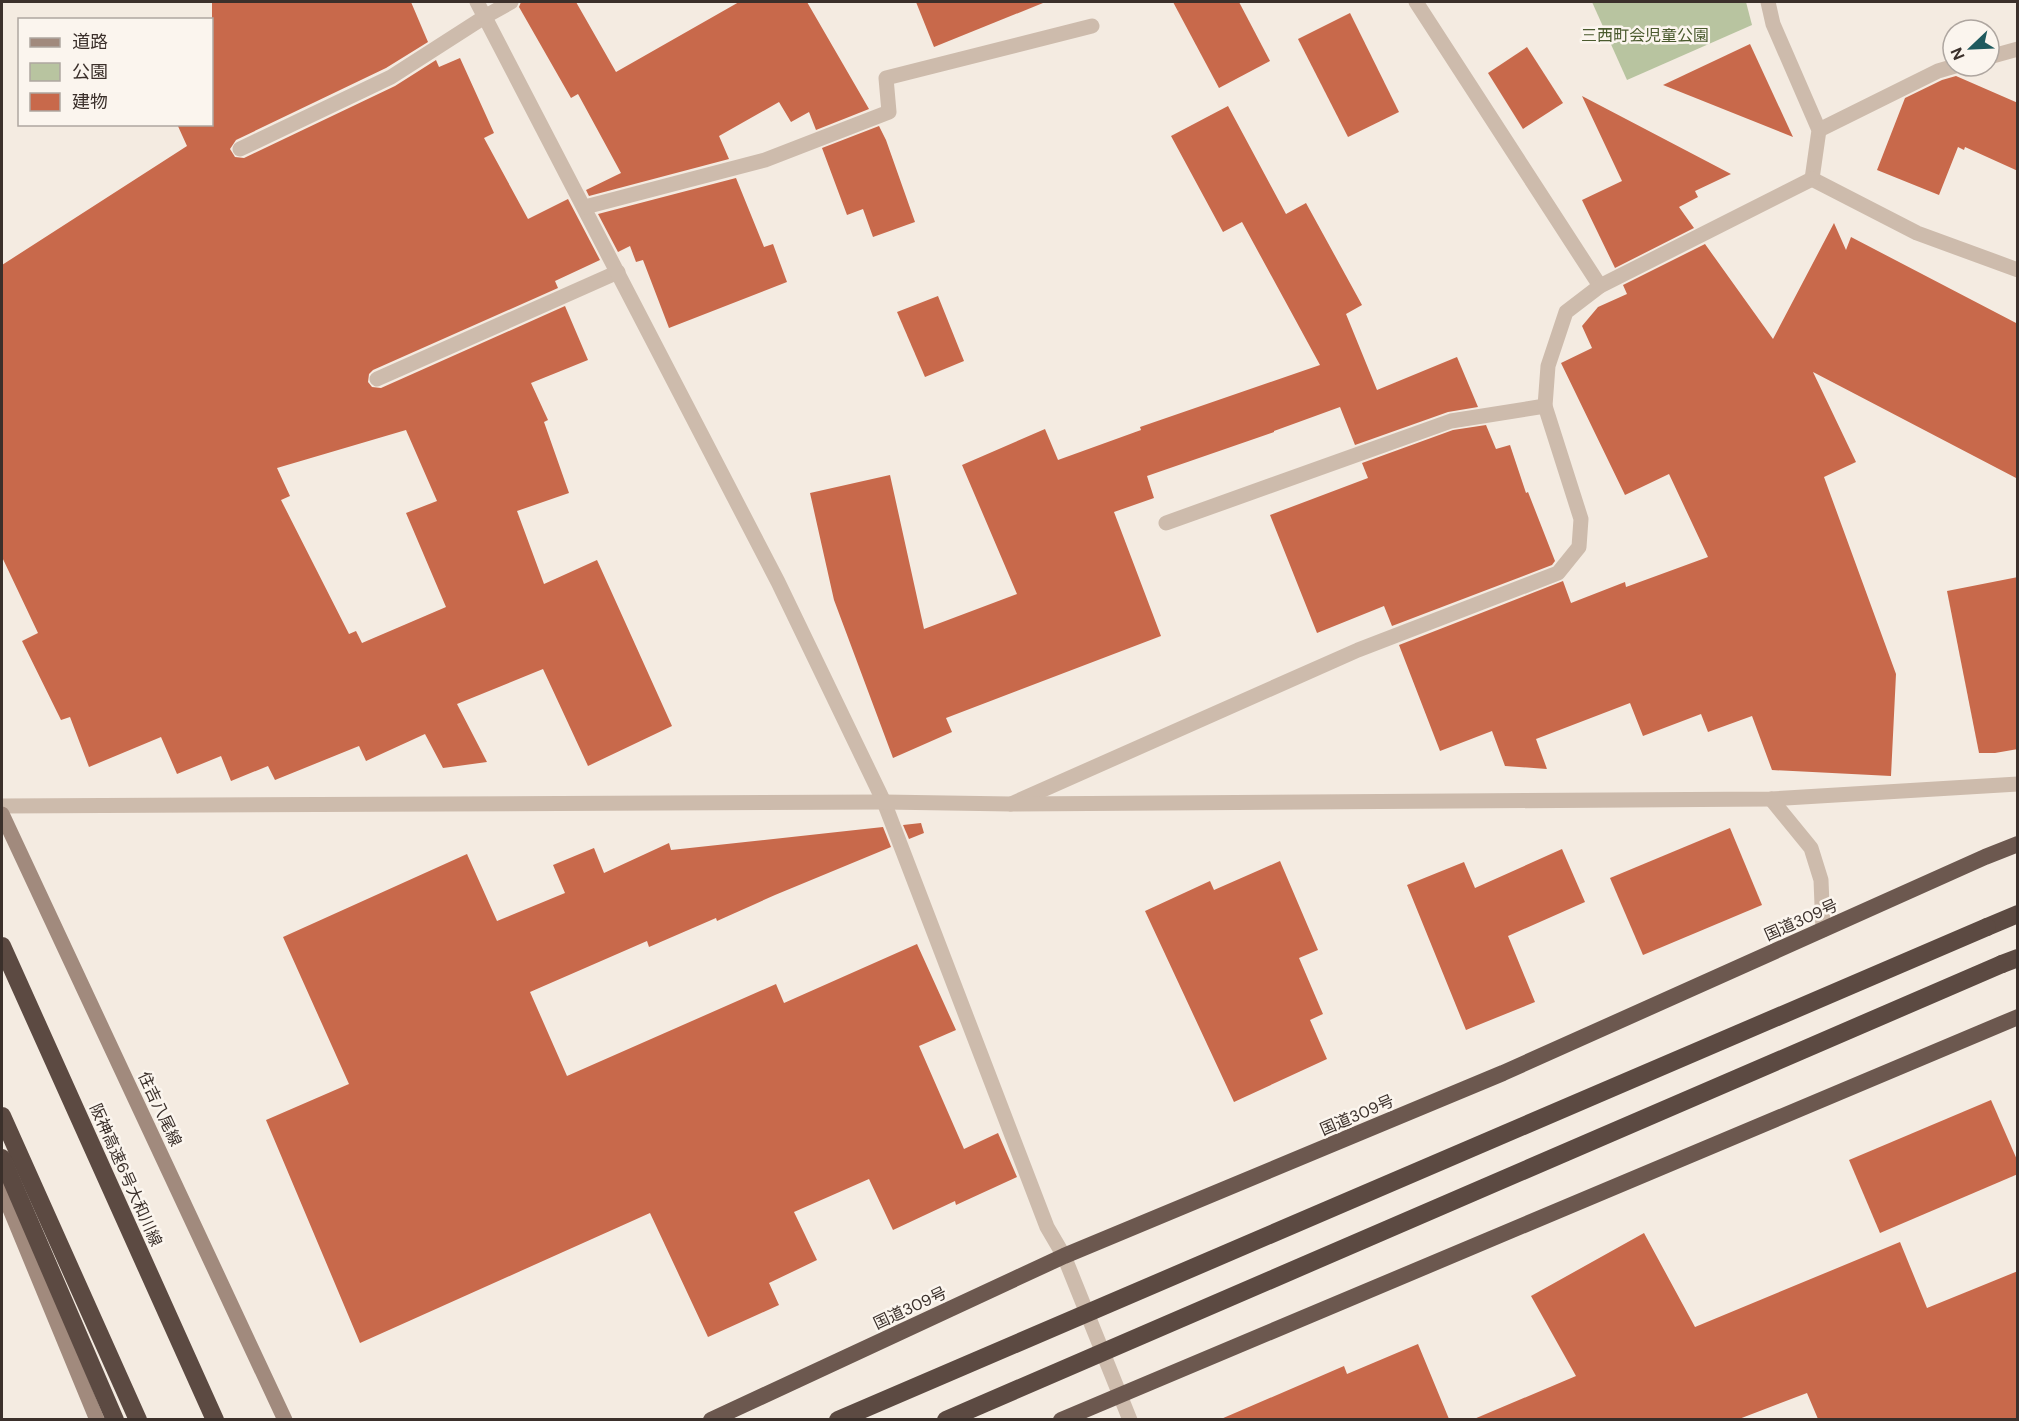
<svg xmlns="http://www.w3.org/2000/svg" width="2019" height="1421" font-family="'DM Sans','Noto Sans JP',sans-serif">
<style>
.green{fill:#b8c4a0}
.building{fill:#c8694b;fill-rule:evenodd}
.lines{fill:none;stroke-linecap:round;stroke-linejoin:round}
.service{stroke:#cdbbac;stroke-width:15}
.minor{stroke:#cdbbac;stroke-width:15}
.tertiary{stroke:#cdbbac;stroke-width:15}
.secondary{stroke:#a18a7d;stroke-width:15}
.trunk{stroke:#6c584f;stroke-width:16}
.motorway{stroke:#5c4a42;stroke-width:18}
.motorway-bridge{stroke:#5c4a42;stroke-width:18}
.labels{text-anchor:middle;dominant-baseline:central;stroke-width:5;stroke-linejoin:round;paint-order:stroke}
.park-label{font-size:16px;fill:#4a5a2e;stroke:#fbf5ee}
.street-label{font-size:16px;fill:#3b302b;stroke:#fbf5ee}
</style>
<rect width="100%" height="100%" fill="#f4ebe1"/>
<path class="green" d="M 1592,2 L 1746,2 L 1752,25 L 1627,80 Z"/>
<g class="building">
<path d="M 212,2 L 411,2 L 428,42 L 386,68 L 236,140 L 230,149 L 235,157 L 244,158 L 395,86 L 436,60 L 439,67 L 460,58 L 494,133 L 484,138 L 528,219 L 568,199 L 600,260 L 555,281 L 558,288 L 373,370 L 369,374 L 368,382 L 372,387 L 381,388 L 565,306 L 588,360 L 531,383 L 548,420 L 544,422 L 569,493 L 517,511 L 544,584 L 597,560 L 672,726 L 588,766 L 543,669 L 457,704 L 487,762 L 443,768 L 425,734 L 366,761 L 359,746 L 275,780 L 268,766 L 231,781 L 221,756 L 177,774 L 161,737 L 89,767 L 70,717 L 61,720 L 22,641 L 38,633 L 2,557 L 2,265 L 187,146 L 177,124 L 212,124 ZM 406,430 L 437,501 L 406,513 L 446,607 L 362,643 L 356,631 L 349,634 L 281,500 L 290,496 L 277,468 Z"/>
<path d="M 521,2 L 576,2 L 616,72 L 739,2 L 807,2 L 869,109 L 816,130 L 809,112 L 791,122 L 779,102 L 719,136 L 729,159 L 589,196 L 586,190 L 621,173 L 578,94 L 571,98 L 519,7 Z"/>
<path d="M 916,2 L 1043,2 L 1043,3 L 934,47 Z"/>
<path d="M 1173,2 L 1239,2 L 1270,61 L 1219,88 Z"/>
<path d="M 1350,13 L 1399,112 L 1348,137 L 1298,39 Z"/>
<path d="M 1750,44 L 1793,137 L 1663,85 Z"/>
<path d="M 1527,47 L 1563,103 L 1523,129 L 1488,73 Z"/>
<path d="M 1956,76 L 2018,103 L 2018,171 L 1965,147 L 1964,150 L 1958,147 L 1939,195 L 1877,170 L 1905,98 L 1942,80 Z"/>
<path d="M 1582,96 L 1731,174 L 1695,191 L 1698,197 L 1679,207 L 1694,228 L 1615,268 L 1582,200 L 1622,181 Z"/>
<path d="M 1228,106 L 1286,214 L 1306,203 L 1362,305 L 1346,314 L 1377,390 L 1457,357 L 1478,407 L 1448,412 L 1355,445 L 1340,407 L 1274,431 L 1274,432 L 1147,476 L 1154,498 L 1114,512 L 1161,636 L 946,718 L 952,732 L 893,758 L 834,600 L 810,493 L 890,475 L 924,629 L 1017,594 L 962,465 L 1045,429 L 1058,460 L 1141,430 L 1140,427 L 1320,365 L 1242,222 L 1223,232 L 1171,136 Z"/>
<path d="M 879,126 L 886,140 L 915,222 L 873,237 L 863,209 L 847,215 L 822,148 Z"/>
<path d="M 736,178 L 764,247 L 773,244 L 787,282 L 669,328 L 643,260 L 636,262 L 630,246 L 618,252 L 598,214 Z"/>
<path d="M 1834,223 L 1846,250 L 1851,237 L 2018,324 L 2018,479 L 1813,372 L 1856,462 L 1824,477 L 1896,674 L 1891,776 L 1772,770 L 1752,716 L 1708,732 L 1701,714 L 1643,736 L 1630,703 L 1536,739 L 1547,769 L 1505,766 L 1492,731 L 1440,751 L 1399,645 L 1563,581 L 1571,603 L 1625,582 L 1626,587 L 1708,557 L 1669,474 L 1625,495 L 1561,363 L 1592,348 L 1582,326 L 1598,307 L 1627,294 L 1623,285 L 1705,244 L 1773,339 Z"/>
<path d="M 938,296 L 964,361 L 925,377 L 897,312 Z"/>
<path d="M 1486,425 L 1496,449 L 1510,445 L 1526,493 L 1528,492 L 1555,561 L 1552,565 L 1392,626 L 1384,606 L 1317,633 L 1270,515 L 1368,478 L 1362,463 L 1453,430 Z"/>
<path d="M 2018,577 L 2018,749 L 1995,753 L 1979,753 L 1947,591 Z"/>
<path d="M 921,823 L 924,833 L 909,839 L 903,825 Z"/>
<path d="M 883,827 L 891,847 L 775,895 L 717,921 L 716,918 L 649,947 L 647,941 L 530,992 L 567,1076 L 776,984 L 784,1003 L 917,944 L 956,1030 L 919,1046 L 964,1149 L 998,1133 L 1017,1177 L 956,1205 L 955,1201 L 893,1230 L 869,1179 L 794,1212 L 817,1260 L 769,1283 L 779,1305 L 708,1337 L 650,1213 L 360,1343 L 266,1120 L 349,1084 L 283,937 L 467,854 L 497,921 L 565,893 L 553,865 L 594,848 L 604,873 L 669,843 L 671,850 Z"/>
<path d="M 1730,828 L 1762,905 L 1643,955 L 1610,878 Z"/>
<path d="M 1562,849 L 1585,902 L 1508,936 L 1535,1002 L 1466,1030 L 1407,885 L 1464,862 L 1475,888 Z"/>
<path d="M 1280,861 L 1318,950 L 1299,958 L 1323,1014 L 1310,1020 L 1327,1059 L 1234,1102 L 1145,911 L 1210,881 L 1214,890 Z"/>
<path d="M 1991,1100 L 2018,1162 L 2018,1174 L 1880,1233 L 1849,1160 Z"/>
<path d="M 1644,1233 L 1695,1327 L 1900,1242 L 1927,1308 L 2018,1271 L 2018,1419 L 1818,1419 L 1807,1393 L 1739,1419 L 1474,1419 L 1576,1376 L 1531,1296 Z"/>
<path d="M 1418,1344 L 1449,1419 L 1221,1419 L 1344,1366 L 1347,1374 Z"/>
</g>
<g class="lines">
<g class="service">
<path d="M 240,149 L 391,77 L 486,16"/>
<path d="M 377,379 L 618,272"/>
<path d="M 1166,523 L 1451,421 L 1545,406"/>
</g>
<g class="minor">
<path d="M 477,2 L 778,582 L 884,802 L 1047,1227 L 1064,1256 L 1130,1420"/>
<path d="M 1416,2 L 1600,286"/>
<path d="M 1768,2 L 1773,24 L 1819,130 L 1812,179"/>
<path d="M 486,16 L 511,2"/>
<path d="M 1989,57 L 2018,49"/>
<path d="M 1819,130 L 1938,71 L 1955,66"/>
<path d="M 1812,179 L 1917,233 L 2018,270"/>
<path d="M 585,207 L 765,160 L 889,112 L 886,78 L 1092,26"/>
<path d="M 1011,804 L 1358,650 L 1558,573 L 1579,547 L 1581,519 L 1545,406 L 1548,366 L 1566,312 L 1600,286 L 1812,179"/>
</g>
<g class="tertiary">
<path d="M 1771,799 L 1811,848 L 1821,880 L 1823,930"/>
<path d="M 2,806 L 884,802 L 1011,804 L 1771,799 L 2018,784"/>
</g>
<g class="secondary">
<path d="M 2,814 L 285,1420"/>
<path d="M 2,1190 L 97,1420"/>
</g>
<g class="trunk">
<path d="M 711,1420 L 1064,1256 L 1503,1073 L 1985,857 L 2018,844"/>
<path d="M 1061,1420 L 2018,1017"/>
</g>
<g class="motorway">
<path d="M 1987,927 L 2018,914"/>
<path d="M 2,946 L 215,1420"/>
<path d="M 2002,964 L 2018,958"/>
<path d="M 2,1116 L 138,1420"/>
<path d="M 2,1158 L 115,1420"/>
</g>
<g class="motorway-bridge">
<path d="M 838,1420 L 1987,927"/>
<path d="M 946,1420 L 2002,964"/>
</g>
</g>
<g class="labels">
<g class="park-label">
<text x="1645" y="35">三西町会児童公園</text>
</g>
<g class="street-label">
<text transform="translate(1801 920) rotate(-24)">国道309号</text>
<text transform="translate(160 1109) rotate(65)">住吉八尾線</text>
<text transform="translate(1357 1115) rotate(-23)">国道309号</text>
<text transform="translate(126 1175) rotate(66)">阪神高速6号大和川線</text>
<text transform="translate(910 1308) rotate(-25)">国道309号</text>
</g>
</g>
<rect width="2019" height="1421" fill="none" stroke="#3b302b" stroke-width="6"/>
<rect x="18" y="18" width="195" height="108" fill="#fbf5ee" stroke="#aea6a0" stroke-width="1.5"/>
<rect x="30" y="38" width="30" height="9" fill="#a18a7d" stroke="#aea6a0" stroke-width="1.5"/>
<text x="72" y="48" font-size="18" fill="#3b302b">道路</text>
<rect x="30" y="63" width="30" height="18" fill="#b8c4a0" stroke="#aea6a0" stroke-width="1.5"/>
<text x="72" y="78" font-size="18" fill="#3b302b">公園</text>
<rect x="30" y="93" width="30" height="18" fill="#c8694b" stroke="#aea6a0" stroke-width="1.5"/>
<text x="72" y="108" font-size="18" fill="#3b302b">建物</text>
<g transform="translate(1971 48) rotate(247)"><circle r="28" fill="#fbf5ee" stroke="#aea6a0" stroke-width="1.5"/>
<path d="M0-4.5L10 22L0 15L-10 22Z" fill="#1f5a5e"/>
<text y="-9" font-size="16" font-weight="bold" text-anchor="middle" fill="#3b302b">N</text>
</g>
</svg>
